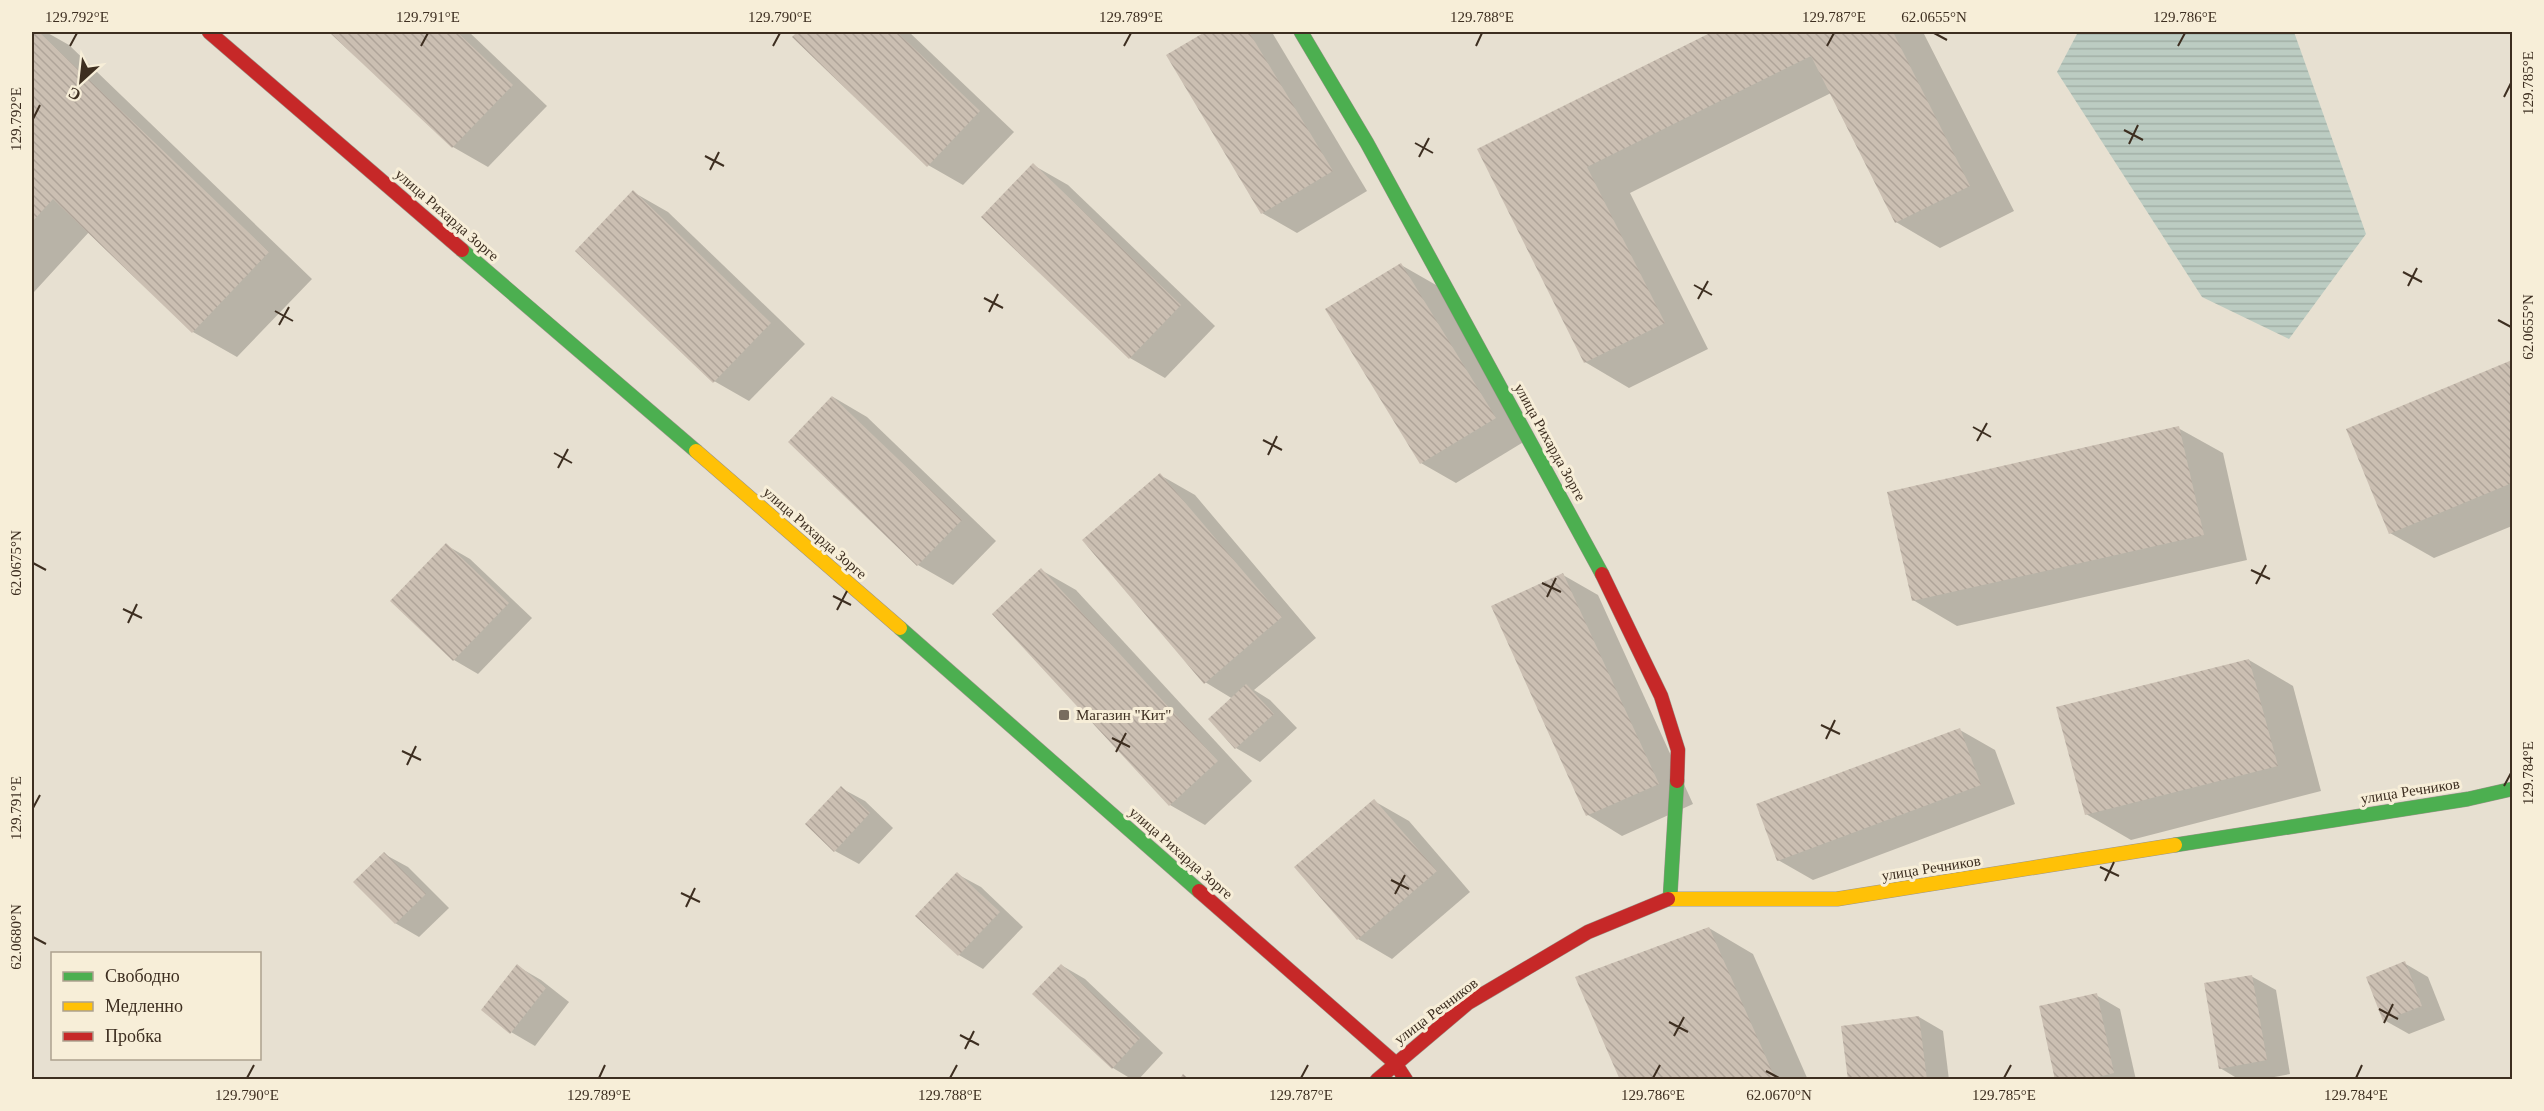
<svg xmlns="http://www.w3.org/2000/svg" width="2544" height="1111" font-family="Georgia,serif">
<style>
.water{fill:url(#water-rules)}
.shadow{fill:#0003}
.building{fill:url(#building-back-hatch)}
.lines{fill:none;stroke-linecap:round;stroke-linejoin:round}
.fast-casing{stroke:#9c958a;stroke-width:15}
.slow-casing{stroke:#9c958a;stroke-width:15}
.jam-casing{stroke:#9c958a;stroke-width:15}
.fast{stroke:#4caf50;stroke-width:14}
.slow{stroke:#ffc107;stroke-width:14}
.jam{stroke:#c62828;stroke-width:14}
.ticks{fill:none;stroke:#3d2e20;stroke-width:2}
.poi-dot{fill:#786c5e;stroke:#f7eed8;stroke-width:2}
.labels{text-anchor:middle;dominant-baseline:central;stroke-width:6;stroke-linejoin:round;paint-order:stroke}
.street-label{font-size:15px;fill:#3d2e20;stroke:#f7eed8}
.poi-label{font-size:15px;fill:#3d2e20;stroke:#f7eed8;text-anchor:start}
.neatline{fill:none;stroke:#3d2e20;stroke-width:2}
.ticks-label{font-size:15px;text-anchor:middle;fill:#3d2e20}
</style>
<defs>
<pattern id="water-rules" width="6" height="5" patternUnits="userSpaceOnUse" patternTransform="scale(1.5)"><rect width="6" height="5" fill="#bcccc2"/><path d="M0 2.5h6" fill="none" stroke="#a2b0a6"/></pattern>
<pattern id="building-back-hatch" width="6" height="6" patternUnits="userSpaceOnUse" patternTransform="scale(1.5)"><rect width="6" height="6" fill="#cbbfb2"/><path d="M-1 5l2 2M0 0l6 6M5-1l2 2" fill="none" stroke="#afa499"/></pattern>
</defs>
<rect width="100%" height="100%" fill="#e7e0d1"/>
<path class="water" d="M 2078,32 L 2294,32 L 2366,234 L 2289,339 L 2202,297 L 2057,72 Z"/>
<g class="shadow">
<path d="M 32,32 L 46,32 L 69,45 L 312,279 L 237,357 L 193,332 L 89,232 L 34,292 L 32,290 Z"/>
<path d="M 332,32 L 469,32 L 547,106 L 488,167 L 453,147 Z"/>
<path d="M 799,32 L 909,32 L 1014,132 L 963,185 L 928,165 L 794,37 Z"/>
<path d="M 1208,32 L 1269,32 L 1273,34 L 1367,191 L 1297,233 L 1262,213 L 1168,55 Z"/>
<path d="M 1716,32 L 1923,32 L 2014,211 L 1940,248 L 1896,222 L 1831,93 L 1630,193 L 1708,349 L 1629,388 L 1585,362 L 1479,150 Z"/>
<path d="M 1033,165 L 1068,185 L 1215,326 L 1165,378 L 1130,358 L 983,217 Z"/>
<path d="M 633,192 L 668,212 L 805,344 L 749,401 L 714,381 Z"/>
<path d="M 1401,265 L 1436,285 L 1530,438 L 1456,483 L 1421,463 Z"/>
<path d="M 2512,362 L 2512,526 L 2434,558 L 2390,533 L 2348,430 Z"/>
<path d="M 833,397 L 867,417 L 996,541 L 953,585 L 918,565 L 790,442 Z"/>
<path d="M 2178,428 L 2223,453 L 2247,560 L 1957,626 L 1913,600 Z"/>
<path d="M 1160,475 L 1195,495 L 1316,638 L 1254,690 L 1270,700 L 1297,728 L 1260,762 L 1236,748 L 1233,699 L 1205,682 Z"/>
<path d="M 446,545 L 470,559 L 532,618 L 478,674 L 454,660 L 392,601 Z"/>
<path d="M 1041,570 L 1076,590 L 1252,781 L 1205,825 L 1170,805 L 994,614 Z"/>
<path d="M 1563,575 L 1598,595 L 1693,804 L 1622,836 L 1588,815 L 1493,607 Z"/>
<path d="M 2249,660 L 2293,686 L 2321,791 L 2131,840 L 2086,814 Z"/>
<path d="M 1960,730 L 1995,750 L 2015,804 L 1813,880 L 1778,860 Z"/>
<path d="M 841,788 L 865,801 L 893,828 L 859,864 L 835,851 Z"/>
<path d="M 1374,801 L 1409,821 L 1470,892 L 1392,959 L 1358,939 Z"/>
<path d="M 384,854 L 408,867 L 449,908 L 419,937 L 395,923 Z"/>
<path d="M 957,874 L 981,887 L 1023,927 L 983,969 L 959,955 Z"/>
<path d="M 1709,928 L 1753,954 L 1808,1080 L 1621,1080 Z"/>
<path d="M 2404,963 L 2428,977 L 2445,1020 L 2409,1034 L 2384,1020 Z"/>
<path d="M 1061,965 L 1085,979 L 1163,1053 L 1138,1080 L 1133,1080 L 1113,1068 Z"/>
<path d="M 517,966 L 541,980 L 569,1002 L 535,1046 L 511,1032 Z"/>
<path d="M 2251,976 L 2276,990 L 2290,1074 L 2258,1080 L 2240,1080 L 2220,1068 Z"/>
<path d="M 2096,995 L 2120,1009 L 2136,1080 L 2057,1080 Z"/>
<path d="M 1919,1017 L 1943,1031 L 1949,1080 L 1850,1080 Z"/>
</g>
<g class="building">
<path d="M 32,32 L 39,32 L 269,252 L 192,333 L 53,199 L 32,222 Z"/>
<path d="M 329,32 L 457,32 L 513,85 L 452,148 Z"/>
<path d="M 797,32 L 897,32 L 980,111 L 927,167 L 792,37 Z"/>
<path d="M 1205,32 L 1249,32 L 1333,171 L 1261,214 L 1166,55 Z"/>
<path d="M 1712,32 L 1893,32 L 1970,186 L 1895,223 L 1811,56 L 1587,167 L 1665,323 L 1584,363 L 1477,149 Z"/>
<path d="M 1033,163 L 1181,305 L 1129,359 L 981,217 Z"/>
<path d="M 633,190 L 771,323 L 713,383 L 575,251 Z"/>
<path d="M 1401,263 L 1496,418 L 1420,464 L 1325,309 Z"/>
<path d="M 2512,360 L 2512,483 L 2389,534 L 2346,429 Z"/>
<path d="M 832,396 L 962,520 L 917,566 L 788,442 Z"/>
<path d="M 2179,426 L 2204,535 L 1912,601 L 1887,492 Z"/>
<path d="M 1160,473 L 1282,617 L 1204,684 L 1082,540 Z"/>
<path d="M 446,543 L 509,603 L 453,661 L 390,601 Z"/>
<path d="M 1041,568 L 1218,761 L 1169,806 L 992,614 Z"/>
<path d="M 1563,573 L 1659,784 L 1586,816 L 1491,606 Z"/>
<path d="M 2249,659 L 2278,766 L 2085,815 L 2056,707 Z"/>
<path d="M 1246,684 L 1274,714 L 1235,749 L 1208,719 Z"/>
<path d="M 1960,728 L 1981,785 L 1777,861 L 1756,804 Z"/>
<path d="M 841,786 L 870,813 L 834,852 L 805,824 Z"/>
<path d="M 1374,799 L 1437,871 L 1357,940 L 1294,867 Z"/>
<path d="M 384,852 L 426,894 L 395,924 L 353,882 Z"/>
<path d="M 957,872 L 1000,912 L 958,956 L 915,916 Z"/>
<path d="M 1709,927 L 1775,1078 L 1620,1080 L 1575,977 Z"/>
<path d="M 2405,961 L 2422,1006 L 2383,1021 L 2366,977 Z"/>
<path d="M 517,964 L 546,988 L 510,1034 L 481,1010 Z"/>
<path d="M 1061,964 L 1140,1038 L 1112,1069 L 1032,994 Z"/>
<path d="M 2252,975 L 2267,1060 L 2219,1069 L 2204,983 Z"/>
<path d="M 2097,993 L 2114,1073 L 2086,1080 L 2055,1080 L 2039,1006 Z"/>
<path d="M 1919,1016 L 1927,1080 L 1848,1080 L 1841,1026 Z"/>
<path d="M 1183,1074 L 1190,1080 L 1179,1080 Z"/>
</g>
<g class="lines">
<g class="fast-casing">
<g id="fast">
<path d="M 1301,32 L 1367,143 L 1602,574"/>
<path d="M 462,250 L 696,451"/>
<path d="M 900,628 L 1199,891"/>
<path d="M 2175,845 L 2468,799 L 2512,789"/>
<path d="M 1670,898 L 1677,781"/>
</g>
</g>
<g class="slow-casing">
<g id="slow">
<path d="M 696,451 L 900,628"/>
<path d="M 1668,899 L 1837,899 L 2175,845"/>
</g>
</g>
<g class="jam-casing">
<g id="jam">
<path d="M 209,32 L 462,250"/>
<path d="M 1602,574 L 1661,696 L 1678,750 L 1677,781"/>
<path d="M 1199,891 L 1395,1063 L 1406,1080"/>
<path d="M 1377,1080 L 1468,1003 L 1588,932 L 1668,899"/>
</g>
</g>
<use href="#fast" class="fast"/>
<use href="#slow" class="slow"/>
<use href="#jam" class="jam"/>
</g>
<path class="ticks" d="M 1934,33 L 1947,40M 70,46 L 77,33M 421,46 L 428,33M 773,46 L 780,33M 1124,46 L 1131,33M 1476,46 L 1482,33M 1827,46 L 1834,33M 2178,46 L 2185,33M 2504,97 L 2511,83M 33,119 L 40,105M 2124,130 L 2143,140M 1415,143 L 1433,153M 2129,144 L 2138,125M 705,156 L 724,166M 1419,157 L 1429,138M 710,170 L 719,152M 2403,272 L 2422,282M 1694,285 L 1712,295M 2408,286 L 2417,268M 984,298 L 1003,308M 1698,299 L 1708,281M 275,311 L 293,321M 989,312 L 998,294M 2498,320 L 2511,327M 279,325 L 289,307M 1973,427 L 1991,437M 1263,440 L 1282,450M 1977,441 L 1987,423M 554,453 L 572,463M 1268,455 L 1277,436M 558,468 L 568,449M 33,563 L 46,570M 2251,570 L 2270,579M 1542,583 L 1561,592M 2256,584 L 2266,565M 833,596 L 851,605M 1547,597 L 1556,578M 123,609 L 142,618M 837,610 L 847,591M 128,623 L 137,604M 1821,725 L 1840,734M 1112,738 L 1130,747M 1826,739 L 1835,720M 402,751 L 421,760M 1116,752 L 1126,733M 407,765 L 416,746M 2504,786 L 2511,773M 33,808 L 40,795M 2100,867 L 2119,876M 1391,880 L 1409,889M 2105,881 L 2114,862M 681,893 L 700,902M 1395,894 L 1405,875M 686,907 L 695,888M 33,937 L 46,944M 2379,1009 L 2398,1019M 1669,1022 L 1688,1032M 2384,1023 L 2393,1004M 960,1035 L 979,1045M 1674,1036 L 1684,1017M 965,1049 L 974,1031M 1766,1071 L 1779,1078M 247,1078 L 254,1065M 599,1078 L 605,1065M 950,1078 L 957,1065M 1301,1078 L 1308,1065M 1653,1078 L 1660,1065M 2004,1078 L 2011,1065M 2356,1078 L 2362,1065"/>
<rect class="poi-dot" x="1058" y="709" width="12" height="12" rx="3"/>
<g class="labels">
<g class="street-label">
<text transform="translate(447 215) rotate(41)">улица Рихарда Зорге</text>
<text transform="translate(1550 442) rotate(61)">улица Рихарда Зорге</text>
<text transform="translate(815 533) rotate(41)">улица Рихарда Зорге</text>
<text transform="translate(2410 791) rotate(-9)">улица Речников</text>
<text transform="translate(1181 853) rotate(41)">улица Рихарда Зорге</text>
<text transform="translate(1931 868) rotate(-9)">улица Речников</text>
<text transform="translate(1436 1011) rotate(-37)">улица Речников</text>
</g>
<g class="poi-label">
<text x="1076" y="715">Магазин "Кит"</text>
</g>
</g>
<rect width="2544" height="1111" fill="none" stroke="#f7eed8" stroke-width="66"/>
<rect x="51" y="952" width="210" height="108" fill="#f7eed8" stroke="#ada18e" stroke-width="1.5"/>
<rect x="63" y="972" width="30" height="9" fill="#4caf50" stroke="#ada18e" stroke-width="1.5"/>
<text x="105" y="982" font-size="18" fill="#3d2e20">Свободно</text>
<rect x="63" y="1002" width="30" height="9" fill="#ffc107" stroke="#ada18e" stroke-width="1.5"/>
<text x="105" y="1012" font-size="18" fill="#3d2e20">Медленно</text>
<rect x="63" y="1032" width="30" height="9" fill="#c62828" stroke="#ada18e" stroke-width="1.5"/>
<text x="105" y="1042" font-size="18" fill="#3d2e20">Пробка</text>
<g transform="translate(81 81) rotate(207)" stroke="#f7eed8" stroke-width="4.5" paint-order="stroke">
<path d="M0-4.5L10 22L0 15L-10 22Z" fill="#3d2e20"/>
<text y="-9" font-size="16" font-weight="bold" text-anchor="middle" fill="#3d2e20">С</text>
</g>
<rect x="33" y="33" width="2478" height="1045" class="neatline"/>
<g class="ticks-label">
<text x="77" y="22">129.792°E</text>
<text x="428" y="22">129.791°E</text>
<text x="780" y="22">129.790°E</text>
<text x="1131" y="22">129.789°E</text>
<text x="1482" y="22">129.788°E</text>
<text x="1834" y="22">129.787°E</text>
<text x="1934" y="22">62.0655°N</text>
<text x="2185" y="22">129.786°E</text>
<text transform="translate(2528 83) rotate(-90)" y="5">129.785°E</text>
<text transform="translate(16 119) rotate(-90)" y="5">129.792°E</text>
<text transform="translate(2528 327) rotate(-90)" y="5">62.0655°N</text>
<text transform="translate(16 563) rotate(-90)" y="5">62.0675°N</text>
<text transform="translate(2528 773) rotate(-90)" y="5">129.784°E</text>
<text transform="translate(16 808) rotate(-90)" y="5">129.791°E</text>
<text transform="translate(16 937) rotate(-90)" y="5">62.0680°N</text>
<text x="247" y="1100">129.790°E</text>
<text x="599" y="1100">129.789°E</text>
<text x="950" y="1100">129.788°E</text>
<text x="1301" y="1100">129.787°E</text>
<text x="1653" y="1100">129.786°E</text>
<text x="1779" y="1100">62.0670°N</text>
<text x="2004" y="1100">129.785°E</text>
<text x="2356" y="1100">129.784°E</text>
</g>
</svg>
